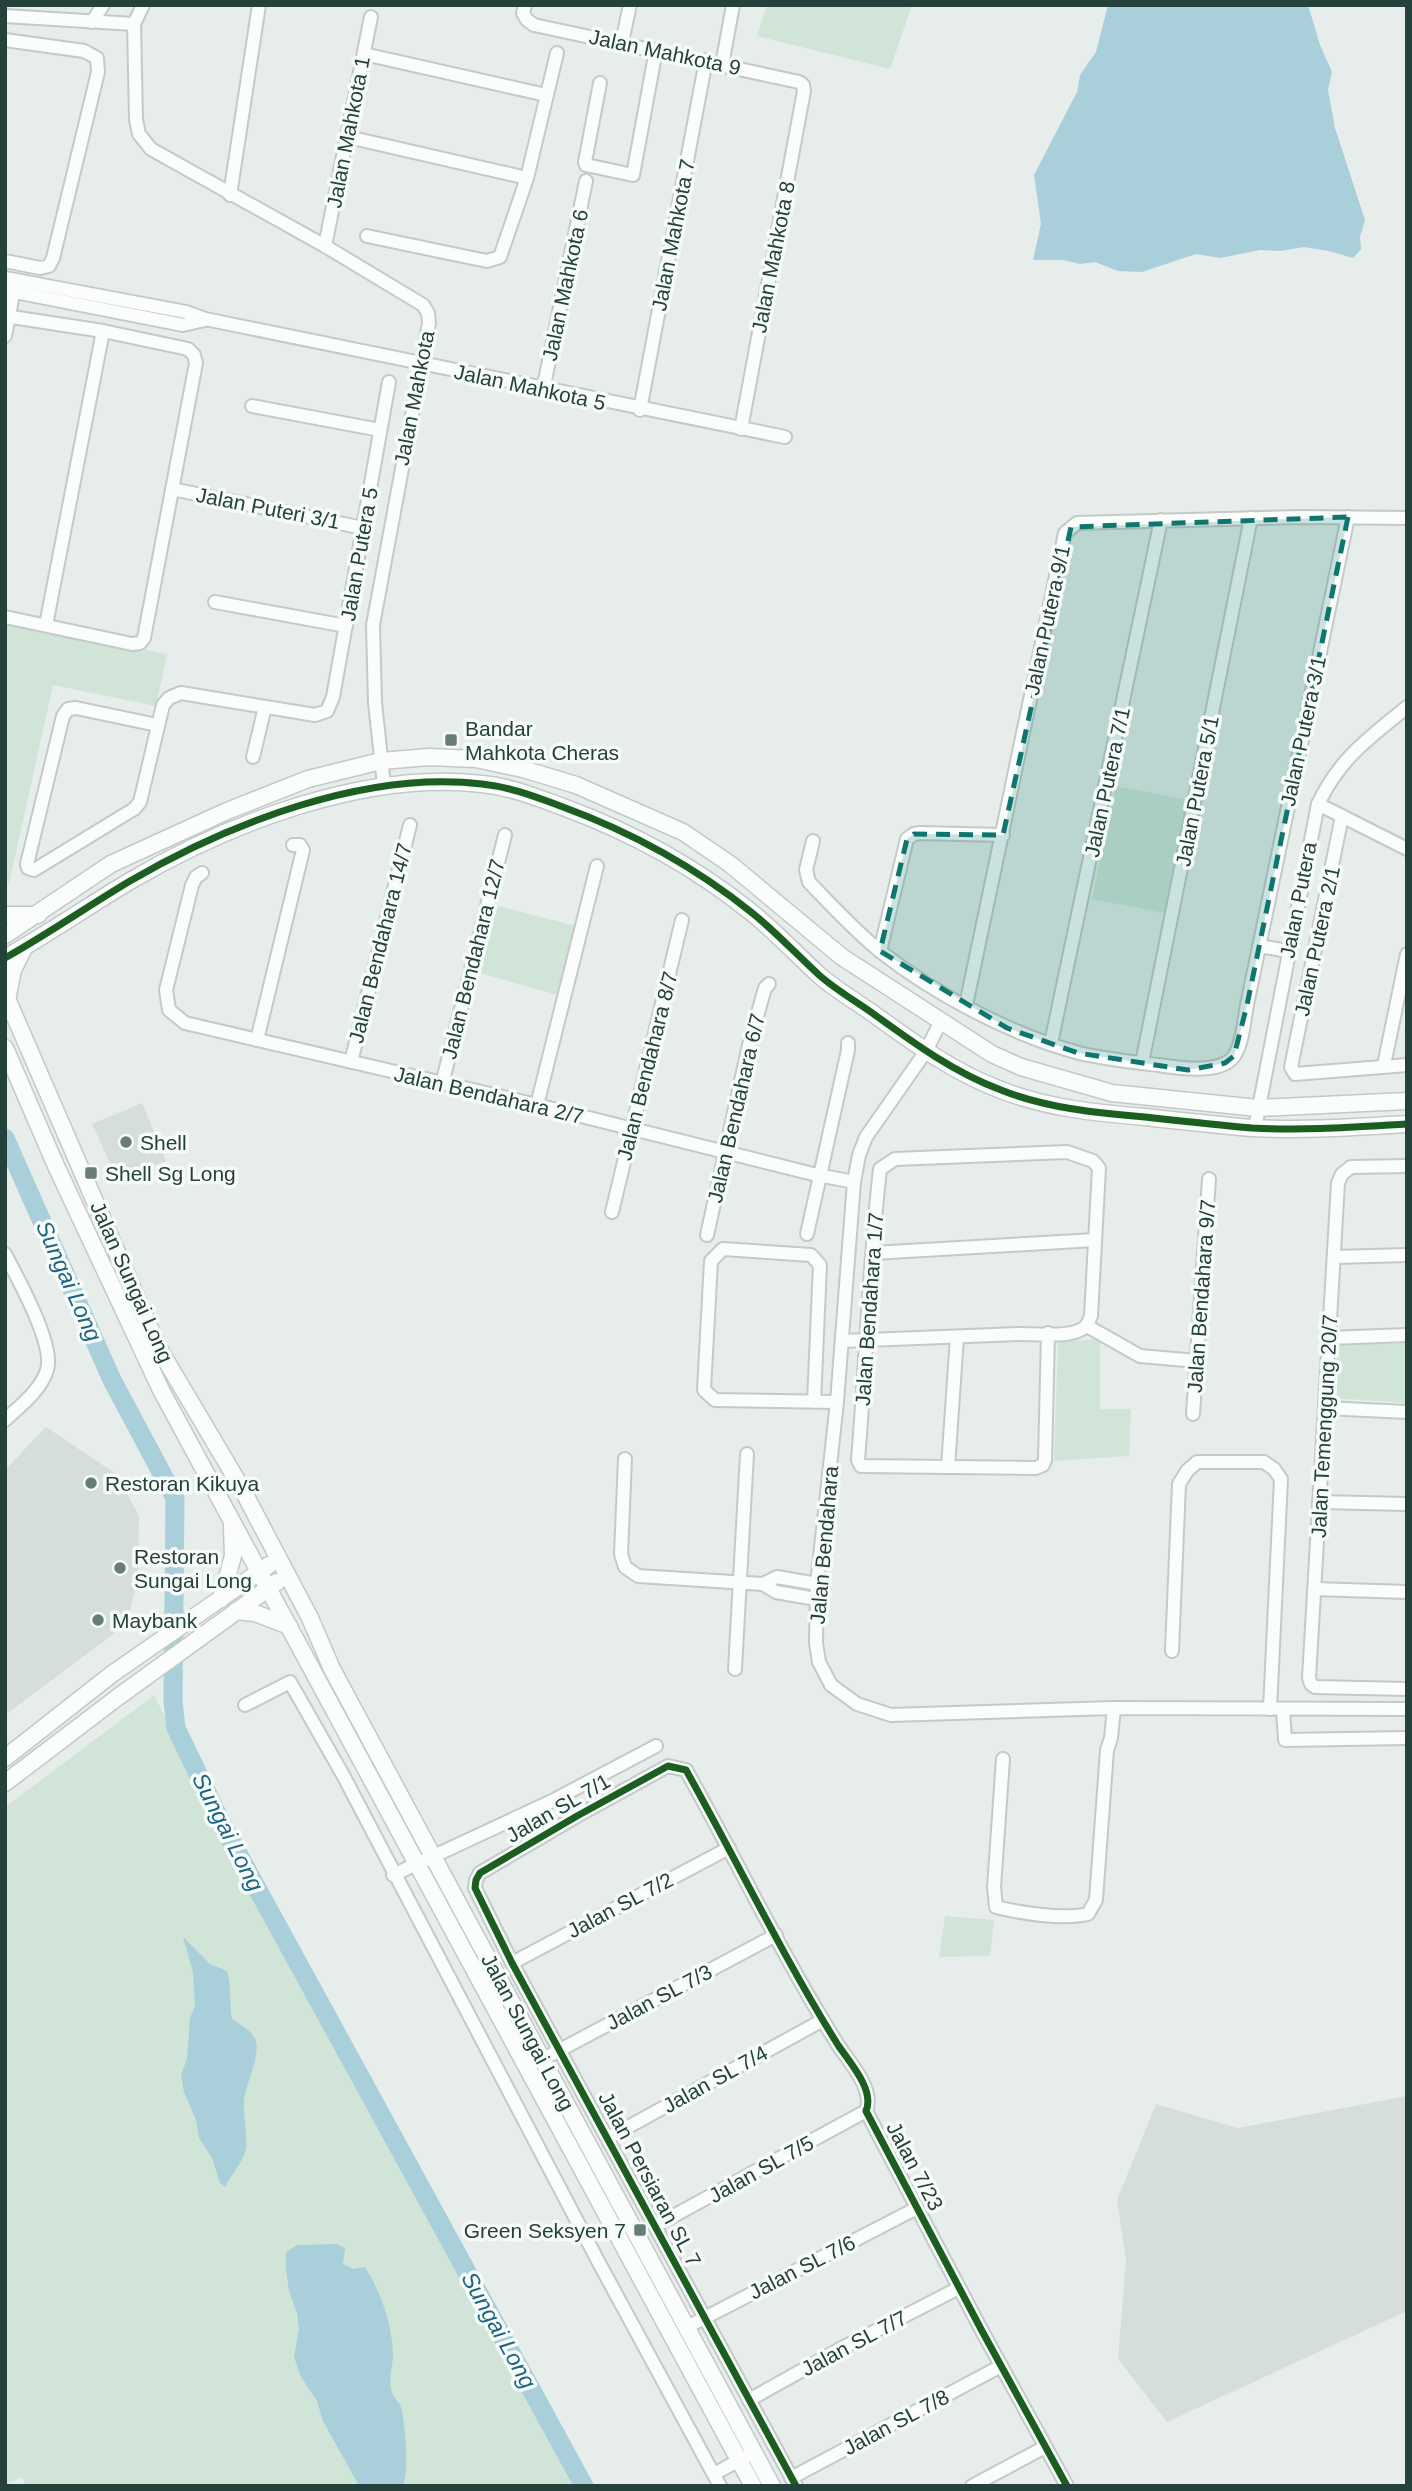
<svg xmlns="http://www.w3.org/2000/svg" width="1412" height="2491" font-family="Arial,sans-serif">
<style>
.built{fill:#d5deda}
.green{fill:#d0e5d8}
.water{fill:#a9cfda}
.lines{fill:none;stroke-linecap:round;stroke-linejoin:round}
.river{stroke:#a9cfda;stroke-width:19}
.street-casing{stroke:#c4cac7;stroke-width:16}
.secondary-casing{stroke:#c2cac7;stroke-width:19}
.street{stroke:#fbfcfc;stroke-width:12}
.secondary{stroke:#fbfcfc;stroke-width:16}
.cycleway-casing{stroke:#f6fbf9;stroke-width:11}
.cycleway{stroke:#1b5e20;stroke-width:7}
.marked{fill:#0f766e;fill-opacity:0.2;stroke:#0f766e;stroke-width:5;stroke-dasharray:14 9;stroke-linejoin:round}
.poi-dot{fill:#687d79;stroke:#f6fbf9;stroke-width:2.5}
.labels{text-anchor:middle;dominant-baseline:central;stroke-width:7;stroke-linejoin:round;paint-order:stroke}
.street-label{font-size:21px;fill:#24413c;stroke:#f6fbf9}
.poi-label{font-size:21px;fill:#24413c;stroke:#f6fbf9;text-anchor:start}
.water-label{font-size:23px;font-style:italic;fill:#1c657f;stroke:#f6fbf9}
</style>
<rect width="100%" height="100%" fill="#e7edea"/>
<g class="built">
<path d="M 142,1103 L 166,1161 L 118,1180 L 92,1124 Z"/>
<path d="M 46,1427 L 116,1474 L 139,1516 L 138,1577 L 129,1614 L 112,1635 L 5,1715 L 5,1470 Z"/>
<path d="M 1407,2096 L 1407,2311 L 1167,2422 L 1118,2359 L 1126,2260 L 1117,2200 L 1156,2104 L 1238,2128 Z"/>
</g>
<g class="green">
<path d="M 767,5 L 912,5 L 890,69 L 757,36 Z"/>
<path d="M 5,621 L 167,654 L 156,706 L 53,685 L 9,884 L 5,878 Z"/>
<path d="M 1116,786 L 1188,800 L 1164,913 L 1092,899 Z"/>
<path d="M 497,906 L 576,926 L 558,995 L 480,973 Z"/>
<path d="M 1100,1339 L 1100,1409 L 1131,1409 L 1129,1456 L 1054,1461 L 1058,1342 Z"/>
<path d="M 1407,1343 L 1407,1403 L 1332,1398 L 1335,1345 Z"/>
<path d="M 154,1695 L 232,1850 L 575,2486 L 26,2486 L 22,2477 L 5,2485 L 5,1807 Z"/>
<path d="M 945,1916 L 994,1920 L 990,1956 L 939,1957 Z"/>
</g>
<g class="water">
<path d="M 1108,5 L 1308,5 L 1320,45 L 1332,72 L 1328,90 L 1335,128 L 1365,220 L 1360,237 L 1361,249 L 1353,258 L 1329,251 L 1304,247 L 1280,251 L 1260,250 L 1220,258 L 1196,254 L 1142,272 L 1118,271 L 1095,262 L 1080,264 L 1063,260 L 1033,260 L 1041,224 L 1034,175 L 1077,92 L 1080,75 L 1096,52 Z"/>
<path d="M 183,1937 L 210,1964 L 227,1971 C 232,1987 229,2003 232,2019 C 240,2025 253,2031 256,2041 C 260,2058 246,2083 244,2100 C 243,2115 248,2138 246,2149 C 242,2164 232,2173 225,2187 L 220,2183 L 212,2158 L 199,2138 L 196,2120 L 184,2092 L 181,2075 L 187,2059 L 190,2018 L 195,2006 L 193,1972 Z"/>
<path d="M 337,2244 L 345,2248 L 343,2264 L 353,2269 L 365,2267 C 381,2293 392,2323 393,2354 C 393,2365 388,2382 392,2392 C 394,2399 401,2403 402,2411 C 405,2425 410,2475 402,2486 L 358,2484 L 323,2421 L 317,2401 L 301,2377 L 294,2357 L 299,2329 L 297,2313 L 289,2291 L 286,2270 L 286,2252 L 297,2245 Z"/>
</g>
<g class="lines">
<path class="river" d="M 5,1138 L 112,1380 L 175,1498 L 173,1701 L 176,1728 L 223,1826 L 584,2486"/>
<g class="street-casing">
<g id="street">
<path d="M 143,5 L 134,24 L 136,120 L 139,134 L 151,149 L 325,246 L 423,305 L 428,313 L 429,323 L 373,625 L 375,703 L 384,785"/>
<path d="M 525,5 L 523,13 L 527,20 L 534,25 L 799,82 L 803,85 L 804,91 L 741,429"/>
<path d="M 5,16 L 134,24"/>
<path d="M 92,22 L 103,5"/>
<path d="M 5,40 L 84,51 L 97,58 L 98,72 L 53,258 L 49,266 L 40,268 L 5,261"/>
<path d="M 622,42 L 630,5"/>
<path d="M 364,54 L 546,95"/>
<path d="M 722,65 L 733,5"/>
<path d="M 600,83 L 585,162 L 586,165 L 633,175 L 656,50"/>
<path d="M 348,137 L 527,178"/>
<path d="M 230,195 L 259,5"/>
<path d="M 367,236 L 487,261 L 500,257 L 527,178 L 557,53"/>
<path d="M 325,246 L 371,17"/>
<path d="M 5,278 L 186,312 L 205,319 L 785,437"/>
<path d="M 5,290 L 183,325 L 205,320"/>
<path d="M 5,316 L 103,331 L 188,349 L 194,355 L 196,363 L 144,638 L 140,643 L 132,644 L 5,617"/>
<path d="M 5,336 L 15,284"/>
<path d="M 543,390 L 586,181"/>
<path d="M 252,406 L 380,430"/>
<path d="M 640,410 L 706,60"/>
<path d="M 172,489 L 363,528"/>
<path d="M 215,602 L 346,626"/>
<path d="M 46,625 L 103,331"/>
<path d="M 157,725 L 76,708 L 68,709 L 63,716 L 27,864 L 28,868 L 34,870 L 134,809 L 140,802 L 163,705 L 169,698 L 181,693 L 315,715 L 327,711 L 333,697 L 389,382"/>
<path d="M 253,757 L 265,707"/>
<path d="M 1318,804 L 1407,849"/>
<path d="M 1342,816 L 1291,1067 L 1295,1074 L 1407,1065"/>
<path d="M 813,841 L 806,870 L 809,882 C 832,906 855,931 881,952 C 936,995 1012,1035 1079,1053 C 1104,1059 1132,1062 1158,1065 C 1177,1068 1221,1075 1234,1056 C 1243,1043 1244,1020 1247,1005 L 1348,517"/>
<path d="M 202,873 L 196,877 L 192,885 L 166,990 L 169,1010 L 185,1023 L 537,1105 L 813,1174 L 854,1182"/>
<path d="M 1259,946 L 1288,951"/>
<path d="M 880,951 L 907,839 L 914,834 L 920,833 L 1003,835"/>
<path d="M 966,1005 L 1065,533 L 1077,523 L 1300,517 L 1407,518"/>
<path d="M 941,1021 L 926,1051 L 866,1137 L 859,1155 L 854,1182 L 837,1402 L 817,1584 L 816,1643 L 819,1662 L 831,1685 L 857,1704 L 891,1715 L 1114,1708 L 1407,1709"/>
<path d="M 257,1040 L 303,850 L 300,845 L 293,845"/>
<path d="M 1051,1043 L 1161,520"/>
<path d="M 351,1062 L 410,825"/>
<path d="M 1142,1063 L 1251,518"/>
<path d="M 1384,1065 L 1407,954"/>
<path d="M 442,1084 L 505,835"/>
<path d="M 537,1105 L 597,866"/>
<path d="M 1255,1128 L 1318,804 C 1340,758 1368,739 1407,707"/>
<path d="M 1407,1166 L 1351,1167 L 1342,1174 L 1338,1183 L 1309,1678 L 1311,1684 L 1315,1687 L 1407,1689"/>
<path d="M 612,1212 L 682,920"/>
<path d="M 807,1234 L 848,1050 L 848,1043"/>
<path d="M 707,1235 L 749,1045 L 765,988 L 769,984"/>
<path d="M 873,1253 L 1095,1240"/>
<path d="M 5,1254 C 18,1279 55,1345 47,1370 C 41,1390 20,1406 5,1420"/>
<path d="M 1335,1257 L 1407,1255"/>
<path d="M 1087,1326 L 1140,1356 L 1197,1361"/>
<path d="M 1329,1338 L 1407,1335"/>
<path d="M 842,1341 C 901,1339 960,1336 1019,1334 C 1034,1334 1065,1337 1078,1331 C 1086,1328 1088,1324 1091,1316 L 1099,1168 L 1093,1161 L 1067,1152 L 895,1159 L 880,1169 C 869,1265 866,1363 858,1460 L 861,1466 L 1036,1468 L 1043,1465 L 1045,1460 L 1048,1333"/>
<path d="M 814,1402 L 820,1265 L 811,1255 L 723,1249 L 711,1261 L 704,1390 L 715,1400 L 837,1402"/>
<path d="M 1325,1408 L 1407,1412"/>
<path d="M 1193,1414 L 1209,1179"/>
<path d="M 625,1459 L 621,1554 L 625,1567 L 638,1576 L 763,1584 L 776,1592 L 816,1599"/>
<path d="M 948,1467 L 957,1337"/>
<path d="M 1319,1502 L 1407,1504"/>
<path d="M 763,1584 L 777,1577 L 817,1584"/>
<path d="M 1314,1589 L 1407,1592"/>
<path d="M 1172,1651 L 1179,1484 L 1187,1471 L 1197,1462 L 1264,1462 L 1274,1469 L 1281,1479 L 1270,1709"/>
<path d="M 735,1669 L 747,1454"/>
<path d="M 245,1705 L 290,1682 L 343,1775 L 598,2261 L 720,2486"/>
<path d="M 1283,1710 L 1285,1740 L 1407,1738"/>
<path d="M 1003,1759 L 994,1887 L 996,1907 C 1021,1913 1062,1920 1088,1914 L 1096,1900 L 1107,1750 L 1111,1738 L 1114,1708"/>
<path d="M 393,1875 L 552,1801 L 656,1746"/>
<path d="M 512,1963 L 729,1848"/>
<path d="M 543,2059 L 776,1935"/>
<path d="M 608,2138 L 823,2020"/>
<path d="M 655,2226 L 866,2111"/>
<path d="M 687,2327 L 917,2208"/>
<path d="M 749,2400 L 842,2348 L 959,2288"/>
<path d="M 714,2474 L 745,2457"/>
<path d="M 791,2478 L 1001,2366"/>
<path d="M 796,2486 L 512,1963 L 475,1888 L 476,1880 L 480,1873 L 577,1816 L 668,1766 L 686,1770 C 737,1861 783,1957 838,2045 C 850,2063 875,2090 866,2111 L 982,2331 L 1067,2486"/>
<path d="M 972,2486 L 1045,2447"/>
</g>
</g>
<g class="secondary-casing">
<g id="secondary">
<path d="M 5,915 L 38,915"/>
<path d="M 5,935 L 111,864 L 227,811 L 308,779 L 381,761 L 429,757 L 476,759 L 523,769 L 576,785 L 683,832 L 730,864 L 842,957 L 992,1054 L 1021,1067 L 1112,1093 L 1258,1108 L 1407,1101"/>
<path d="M 5,958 C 48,934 88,906 130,881 C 229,823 366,770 482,784 C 511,787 536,797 563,807 C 631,832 695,867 751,912 C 775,931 796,954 819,975 C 836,990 857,1002 875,1015 C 915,1044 955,1073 1001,1090 C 1046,1108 1097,1113 1145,1117 C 1181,1121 1217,1125 1252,1128 C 1304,1131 1356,1127 1407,1124"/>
<path d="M 5,994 L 158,1347 L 241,1487 L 310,1618 L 332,1669 L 772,2486"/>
<path d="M 7,1000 L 13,970 L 24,948"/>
<path d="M 5,1048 L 56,1166 L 161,1390 L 753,2486"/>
<path d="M 221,1599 L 233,1556 L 232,1527"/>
<path d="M 236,1611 L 255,1613 L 289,1626"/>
<path d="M 5,1758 L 112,1674 L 269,1565"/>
<path d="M 5,1783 L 118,1697 L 277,1582"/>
</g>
</g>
<use href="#street" class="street"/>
<use href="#secondary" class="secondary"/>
<g class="cycleway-casing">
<g id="cycleway">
<path d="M 5,958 C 48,934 88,906 130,881 C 229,823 366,770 482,784 C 511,787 536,797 563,807 C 631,832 695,867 751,912 C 775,931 796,954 819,975 C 836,990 857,1002 875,1015 C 915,1044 955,1073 1001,1090 C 1046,1108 1097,1113 1145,1117 C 1181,1121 1217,1125 1252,1128 C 1304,1131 1356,1127 1407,1124"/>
<path d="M 796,2486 L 512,1963 L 475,1888 L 476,1880 L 480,1873 L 577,1816 L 668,1766 L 686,1770 C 737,1861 783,1957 838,2045 C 850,2063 875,2090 866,2111 L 982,2331 L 1067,2486"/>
</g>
</g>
<use href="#cycleway" class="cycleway"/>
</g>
<path class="marked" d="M 1348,517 L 1247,1005 L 1234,1056 L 1225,1063 L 1188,1070 L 1078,1053 L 1007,1028 L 880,951 L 907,839 L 914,834 L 1003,835 L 1071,527 Z"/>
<g class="poi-dot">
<rect x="444" y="733" width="14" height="14" rx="3.5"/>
<circle cx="126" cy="1142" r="7"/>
<rect x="84" y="1166" width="14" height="14" rx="3.5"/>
<circle cx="91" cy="1483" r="7"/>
<circle cx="120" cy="1568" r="7"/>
<circle cx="98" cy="1620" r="7"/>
<rect x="633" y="2223" width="14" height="14" rx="3.5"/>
</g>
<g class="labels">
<g class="street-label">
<text transform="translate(665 52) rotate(12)">Jalan Mahkota 9</text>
<text transform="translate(348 132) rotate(-79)">Jalan Mahkota 1</text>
<text transform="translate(673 235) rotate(-79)">Jalan Mahkota 7</text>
<text transform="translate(773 257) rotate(-79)">Jalan Mahkota 8</text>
<text transform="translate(565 285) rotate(-78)">Jalan Mahkota 6</text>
<text transform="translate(530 387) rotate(12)">Jalan Mahkota 5</text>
<text transform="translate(414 398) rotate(-79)">Jalan Mahkota</text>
<text transform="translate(268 508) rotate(11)">Jalan Puteri 3/1</text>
<text transform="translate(359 554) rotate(-80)">Jalan Putera 5</text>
<text transform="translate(1047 620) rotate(-78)">Jalan Putera 9/1</text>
<text transform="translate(1303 731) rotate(-78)">Jalan Putera 3/1</text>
<text transform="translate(1107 782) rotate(-78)">Jalan Putera 7/1</text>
<text transform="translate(1197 791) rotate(-79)">Jalan Putera 5/1</text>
<text transform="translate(1298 900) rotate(-79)">Jalan Putera</text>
<text transform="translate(1317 941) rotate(-78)">Jalan Putera 2/1</text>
<text transform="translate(380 943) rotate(-76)">Jalan Bendahara 14/7</text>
<text transform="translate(473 959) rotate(-76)">Jalan Bendahara 12/7</text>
<text transform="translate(647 1066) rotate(-76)">Jalan Bendahara 8/7</text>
<text transform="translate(489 1095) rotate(13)">Jalan Bendahara 2/7</text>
<text transform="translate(736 1108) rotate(-77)">Jalan Bendahara 6/7</text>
<text transform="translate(132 1282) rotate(66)">Jalan Sungai Long</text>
<text transform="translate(1201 1296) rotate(-86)">Jalan Bendahara 9/7</text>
<text transform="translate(869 1309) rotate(-86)">Jalan Bendahara 1/7</text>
<text transform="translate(1324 1426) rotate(-87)">Jalan Temenggung 20/7</text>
<text transform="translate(824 1545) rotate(-85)">Jalan Bendahara</text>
<text transform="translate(558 1808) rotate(-30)">Jalan SL 7/1</text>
<text transform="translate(620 1905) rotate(-28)">Jalan SL 7/2</text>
<text transform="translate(659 1997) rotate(-28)">Jalan SL 7/3</text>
<text transform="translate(528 2032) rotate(62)">Jalan Sungai Long</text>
<text transform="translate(715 2079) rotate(-29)">Jalan SL 7/4</text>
<text transform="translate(915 2166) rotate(62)">Jalan 7/23</text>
<text transform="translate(761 2169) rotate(-29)">Jalan SL 7/5</text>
<text transform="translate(650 2179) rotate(62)">Jalan Persiaran SL 7</text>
<text transform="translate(802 2267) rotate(-27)">Jalan SL 7/6</text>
<text transform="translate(854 2343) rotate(-28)">Jalan SL 7/7</text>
<text transform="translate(896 2422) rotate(-28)">Jalan SL 7/8</text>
</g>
<g class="poi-label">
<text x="465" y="728">Bandar<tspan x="465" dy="24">Mahkota Cheras</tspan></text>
<text x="140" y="1142">Shell</text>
<text x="105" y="1173">Shell Sg Long</text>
<text x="105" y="1483">Restoran Kikuya</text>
<text x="134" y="1556">Restoran<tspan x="134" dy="24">Sungai Long</tspan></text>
<text x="112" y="1620">Maybank</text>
<text x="626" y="2230" text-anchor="end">Green Seksyen 7</text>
</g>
<g class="water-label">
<text transform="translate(69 1281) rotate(66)">Sungai Long</text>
<text transform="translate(228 1832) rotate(63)">Sungai Long</text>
<text transform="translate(499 2330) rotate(61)">Sungai Long</text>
</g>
</g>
<rect width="1412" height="2491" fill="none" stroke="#24413c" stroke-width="14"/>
</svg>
